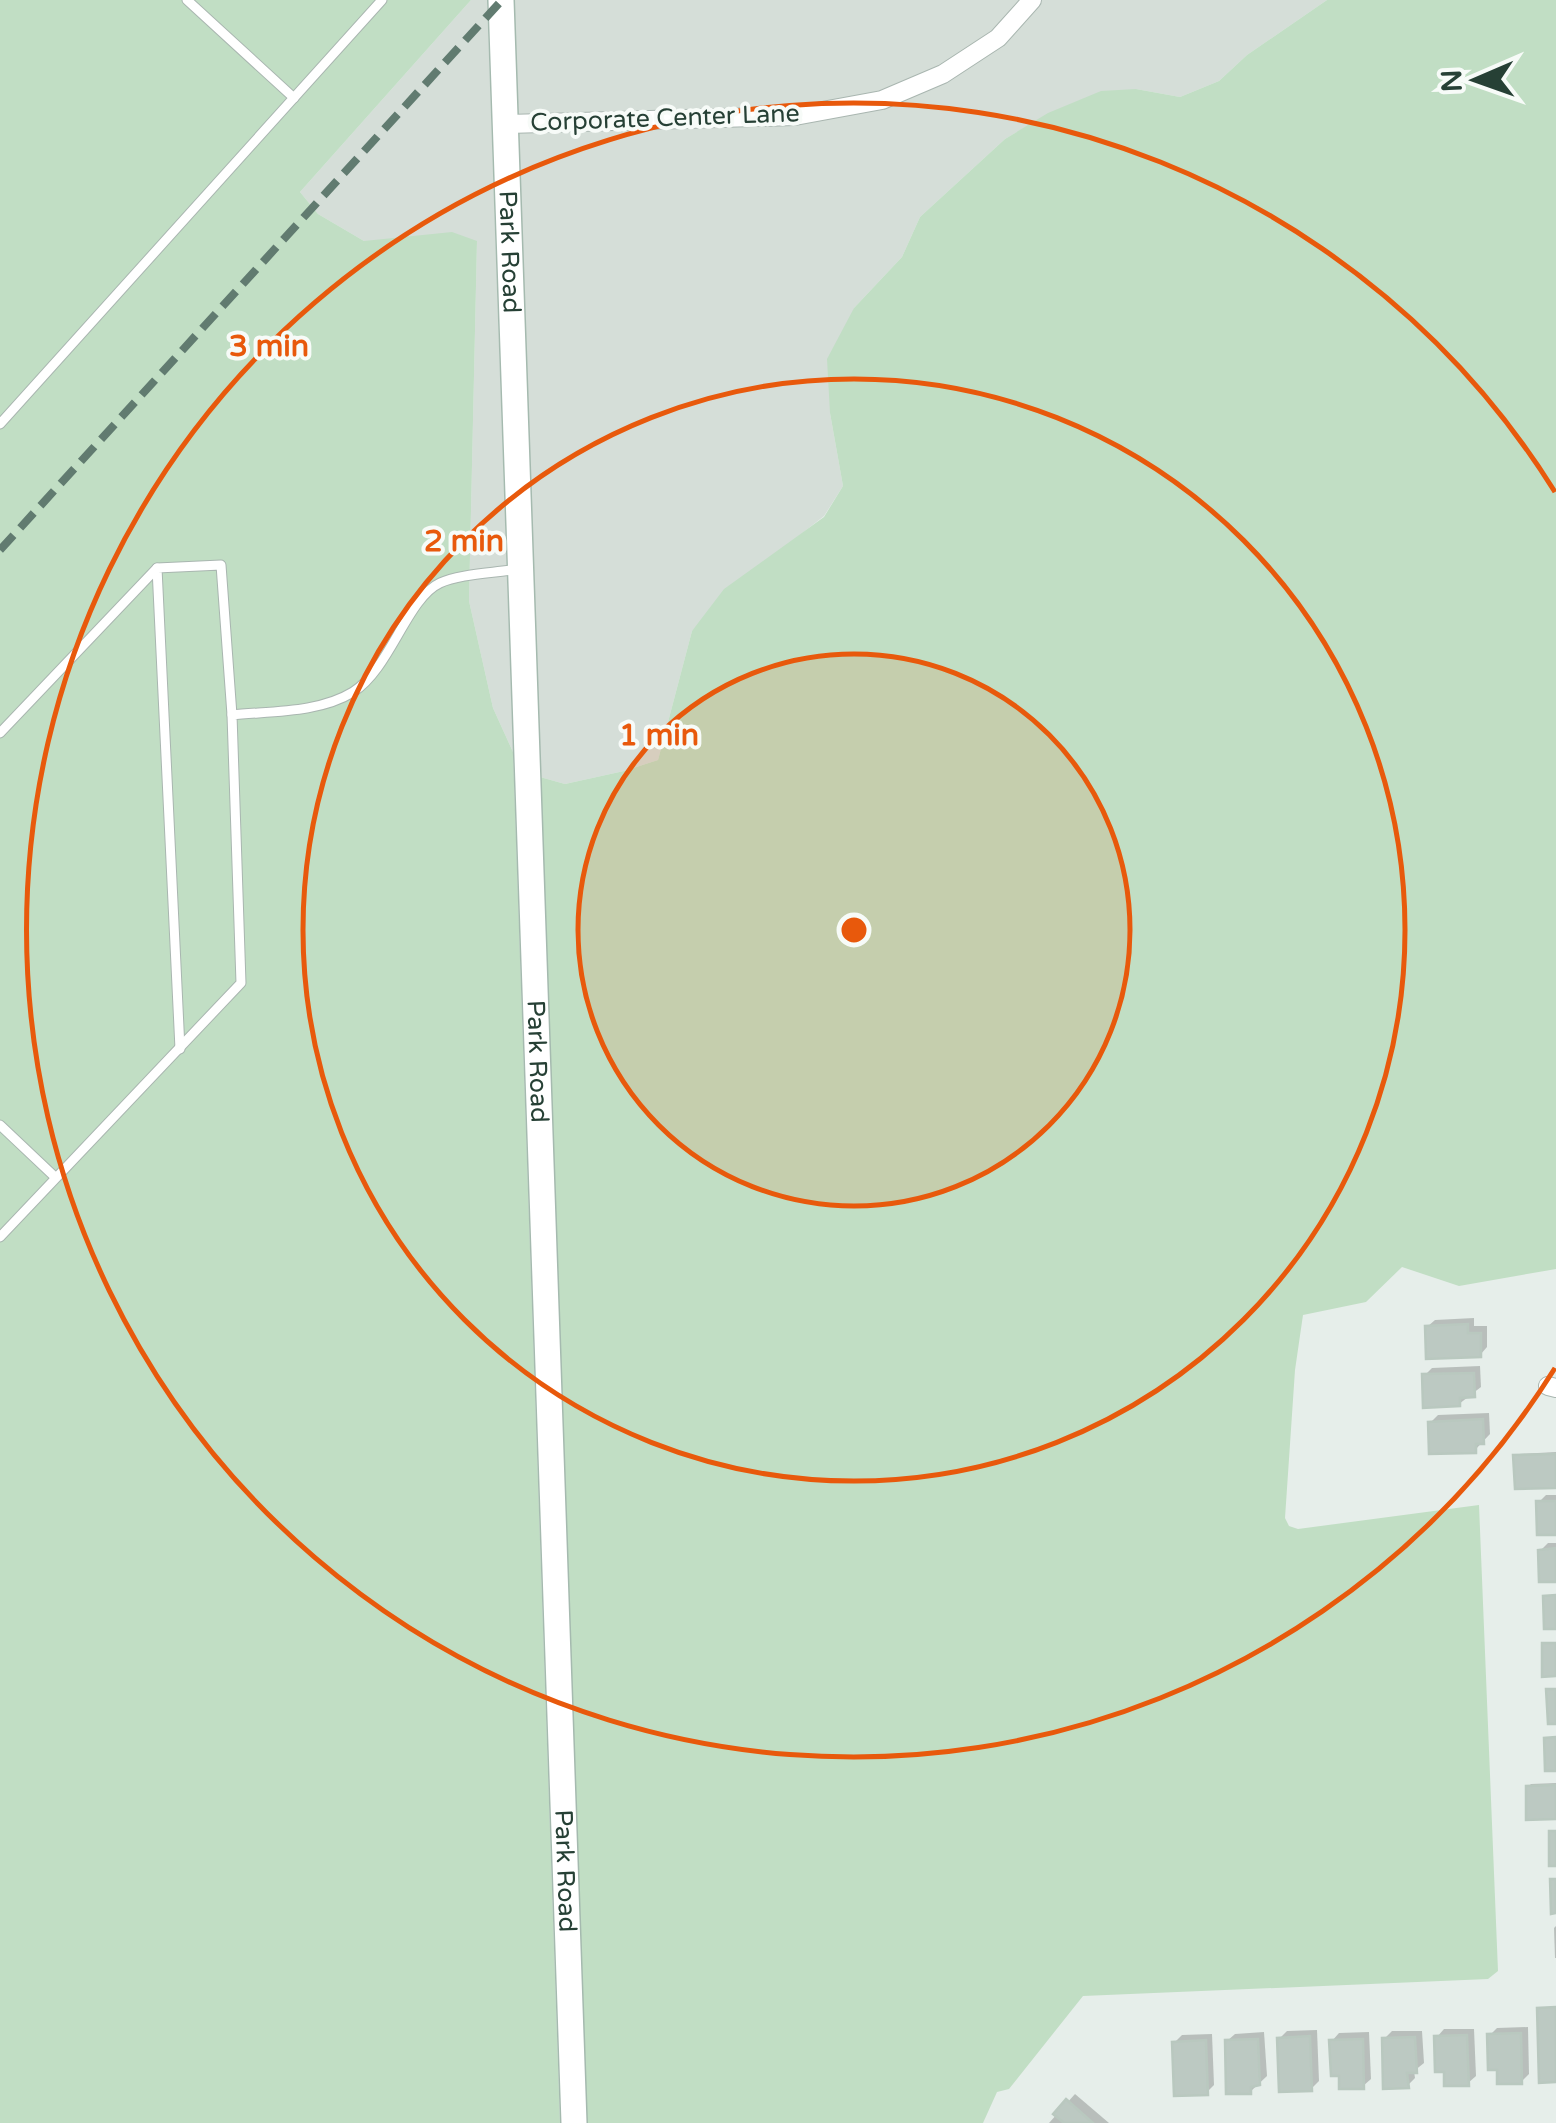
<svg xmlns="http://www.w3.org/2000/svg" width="1556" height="2123" font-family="'Varela Round',sans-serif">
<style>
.built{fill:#d5ded8}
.green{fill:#c1dec4}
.shadow{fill:#0003}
.building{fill:#bcc9c2;stroke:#b9c8bf;stroke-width:2.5}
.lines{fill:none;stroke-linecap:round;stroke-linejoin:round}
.lane-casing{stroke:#a9b6b0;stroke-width:11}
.street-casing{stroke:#a9b6b0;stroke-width:20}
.secondary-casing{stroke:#a5baaf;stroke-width:28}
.lane{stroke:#fff;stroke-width:9}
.street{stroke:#fff;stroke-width:18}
.secondary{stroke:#fff;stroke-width:25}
.rail{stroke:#617b70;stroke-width:8;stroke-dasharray:20 10;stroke-linecap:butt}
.ring{fill:none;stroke:#e8590c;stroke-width:5}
.labels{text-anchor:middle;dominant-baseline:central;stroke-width:8;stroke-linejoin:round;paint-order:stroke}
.street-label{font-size:25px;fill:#264035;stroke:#f7fbf8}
.centre{fill:#e8590c;stroke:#f7fbf8;stroke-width:5}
.ring-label{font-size:30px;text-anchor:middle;font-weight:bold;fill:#e8590c;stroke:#f7fbf8;stroke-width:8;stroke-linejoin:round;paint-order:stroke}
</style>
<rect width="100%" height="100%" fill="#e6eeea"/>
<g class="built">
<path d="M 471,0 L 487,0 L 513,752 L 493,708 L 469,601 L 477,241 L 364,241 L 318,214 L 300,192 Z"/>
<path d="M 514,0 L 1327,0 L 1247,55 L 1219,81 L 1180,97 L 1136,89 L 1024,128 L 1005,139 L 920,217 L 902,257 L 854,308 L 830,413 L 843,486 L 824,516 L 777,553 L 692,631 L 658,760 L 624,771 L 565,784 L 540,777 Z"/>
</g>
<g class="green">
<path d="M 0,0 L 471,0 L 300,192 L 318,214 L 364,241 L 452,232 L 477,241 L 469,601 L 493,708 L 513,752 L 560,2123 L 0,2123 Z"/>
<path d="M 1327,0 L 1556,0 L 1556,1269 L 1459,1286 L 1402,1267 L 1366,1302 L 1303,1315 L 1295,1370 L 1285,1518 L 1289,1526 L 1298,1529 L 1479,1505 L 1498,1971 L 1488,1979 L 1083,1996 L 1009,2089 L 997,2092 L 983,2123 L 587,2123 L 540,777 L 565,784 L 624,771 L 658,760 L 692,631 L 724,589 L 824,517 L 843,486 L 830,413 L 827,359 L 854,308 L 902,257 L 920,217 L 1005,139 L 1048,113 L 1101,91 L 1136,89 L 1180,97 L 1219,81 L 1247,55 Z"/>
</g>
<g class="shadow">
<path d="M 1474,1318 L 1474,1326 L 1487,1326 L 1487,1347 L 1480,1355 L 1427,1327 L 1435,1320 Z"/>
<path d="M 1480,1366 L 1481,1387 L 1459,1404 L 1425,1375 L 1432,1368 Z"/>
<path d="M 1489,1413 L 1490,1434 L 1475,1450 L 1431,1422 L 1438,1415 Z"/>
<path d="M 1556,1452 L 1556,1485 L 1516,1456 L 1519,1454 Z"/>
<path d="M 1546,1495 L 1556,1495 L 1556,1532 L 1539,1502 Z"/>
<path d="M 1548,1543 L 1556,1543 L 1556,1579 L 1540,1551 Z"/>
<path d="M 1556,1783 L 1556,1816 L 1528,1787 L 1531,1784 Z"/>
<path d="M 1556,1926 L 1556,1958 L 1555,1958 L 1554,1928 Z"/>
<path d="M 1528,2027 L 1529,2074 L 1521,2082 L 1490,2035 L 1497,2028 Z"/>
<path d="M 1444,2029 L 1474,2029 L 1476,2076 L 1468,2083 L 1437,2037 Z"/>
<path d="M 1317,2030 L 1319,2081 L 1311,2089 L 1279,2039 L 1287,2031 Z"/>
<path d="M 1392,2031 L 1422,2031 L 1424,2063 L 1414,2071 L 1415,2078 L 1408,2085 L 1384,2039 Z"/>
<path d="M 1264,2032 L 1267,2076 L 1250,2092 L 1227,2041 L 1235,2034 Z"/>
<path d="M 1369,2032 L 1371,2079 L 1363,2086 L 1332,2041 L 1339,2033 Z"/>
<path d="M 1212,2034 L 1214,2085 L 1206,2093 L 1174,2043 L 1182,2035 Z"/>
<path d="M 1075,2094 L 1109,2123 L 1049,2123 Z"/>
</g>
<g class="building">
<path d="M 1468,1324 L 1468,1333 L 1481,1333 L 1481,1357 L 1426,1359 L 1425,1326 Z"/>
<path d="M 1474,1373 L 1475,1397 L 1460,1398 L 1460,1406 L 1423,1408 L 1422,1374 Z"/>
<path d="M 1483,1419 L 1484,1444 L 1476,1444 L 1476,1453 L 1429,1454 L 1428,1422 Z"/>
<path d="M 1556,1454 L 1556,1488 L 1515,1489 L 1513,1455 Z"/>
<path d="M 1536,1501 L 1556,1501 L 1556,1535 L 1537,1535 Z"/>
<path d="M 1556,1548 L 1556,1582 L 1539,1582 L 1538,1550 Z"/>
<path d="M 1556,1595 L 1556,1629 L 1544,1629 L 1543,1596 Z"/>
<path d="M 1542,1643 L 1556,1643 L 1556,1676 L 1542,1677 Z"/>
<path d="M 1546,1689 L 1556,1689 L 1556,1724 L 1548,1724 Z"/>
<path d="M 1556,1737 L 1556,1771 L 1545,1771 L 1544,1738 Z"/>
<path d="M 1556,1785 L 1556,1819 L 1526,1820 L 1526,1786 Z"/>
<rect x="1549" y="1831" width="7" height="35"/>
<path d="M 1550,1879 L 1556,1879 L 1556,1913 L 1551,1914 Z"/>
<path d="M 1556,2007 L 1556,2082 L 1539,2083 L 1537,2008 Z"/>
<path d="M 1521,2033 L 1522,2084 L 1497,2084 L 1497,2070 L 1488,2070 L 1487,2034 Z"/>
<path d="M 1467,2035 L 1469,2086 L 1444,2086 L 1444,2072 L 1435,2072 L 1434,2036 Z"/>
<path d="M 1310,2036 L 1312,2091 L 1279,2092 L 1277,2038 Z"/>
<path d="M 1415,2037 L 1417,2073 L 1407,2073 L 1409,2088 L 1383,2089 L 1382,2038 Z"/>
<path d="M 1258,2039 L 1260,2085 L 1251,2087 L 1251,2094 L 1226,2094 L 1225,2040 Z"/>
<path d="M 1363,2039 L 1364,2089 L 1339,2089 L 1339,2076 L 1331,2076 L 1329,2040 Z"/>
<path d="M 1206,2040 L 1208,2095 L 1174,2096 L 1172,2042 Z"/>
<path d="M 1066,2099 L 1093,2123 L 1064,2123 L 1053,2114 Z"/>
</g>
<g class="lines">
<g class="lane-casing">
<g id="lane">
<path d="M 187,0 L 294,98"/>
<path d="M 0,424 L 382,0"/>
<path d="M 0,733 L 157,568"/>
<path d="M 180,1049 L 157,568 L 221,565 L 232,715"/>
<path d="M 0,1125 L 55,1177"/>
<path d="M 0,1237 L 241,983 L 232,715 C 271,711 319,713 353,692 C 390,669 407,598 440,583 C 459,574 495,573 517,569"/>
</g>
</g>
<g class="street-casing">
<g id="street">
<path d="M 504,124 L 795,116 L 882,100 L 943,74 L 998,38 L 1032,0"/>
<path d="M 1548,1386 L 1556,1388"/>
</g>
</g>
<g class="secondary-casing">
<g id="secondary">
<path id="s1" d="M 501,0 L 574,2123"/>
</g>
</g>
<use href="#lane" class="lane"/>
<use href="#street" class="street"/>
<use href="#secondary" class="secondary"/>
<path class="rail" d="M 0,550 L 502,0"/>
</g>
<circle cx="854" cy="930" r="276" fill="#e8590c" fill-opacity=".12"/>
<g class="ring">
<circle cx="854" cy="930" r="276"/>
<circle cx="854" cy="930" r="551"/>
<path d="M1555 1368A827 827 0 1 1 1555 492"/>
</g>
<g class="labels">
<g class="street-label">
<text transform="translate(665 118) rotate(-2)">Corporate Center Lane</text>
<text stroke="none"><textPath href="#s1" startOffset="252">Park Road</textPath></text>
<text stroke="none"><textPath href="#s1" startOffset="1062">Park Road</textPath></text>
<text stroke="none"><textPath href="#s1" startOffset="1872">Park Road</textPath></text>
</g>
</g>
<circle cx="854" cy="930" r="15" class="centre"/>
<g class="ring-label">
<text x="269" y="356">3 min</text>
<text x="464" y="551">2 min</text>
<text x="659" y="745">1 min</text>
</g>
<g transform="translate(1476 80) rotate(268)" stroke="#f7fbf8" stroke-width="8" paint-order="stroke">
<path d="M0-8L18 38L0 25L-18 38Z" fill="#264035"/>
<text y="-15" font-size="28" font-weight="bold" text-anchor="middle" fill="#264035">N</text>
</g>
</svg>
